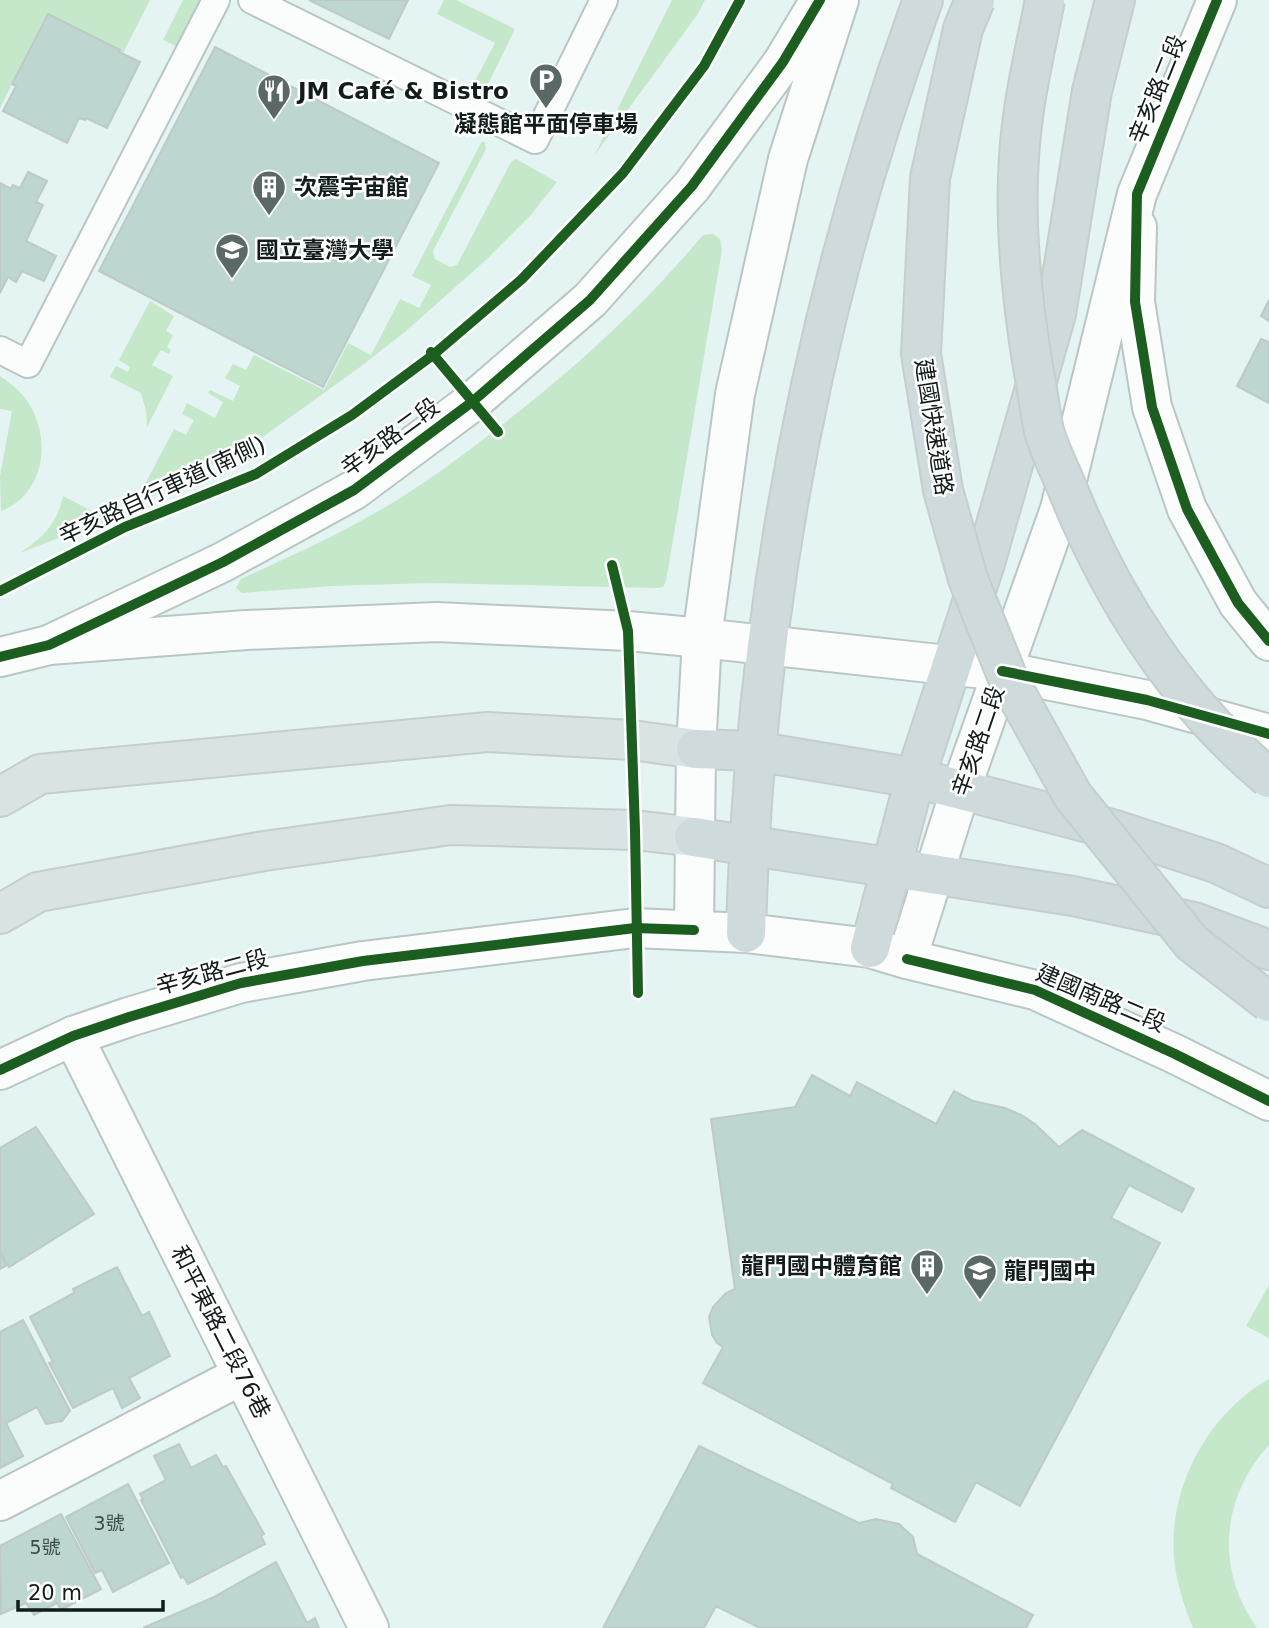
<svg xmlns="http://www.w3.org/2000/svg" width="1269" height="1628" font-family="'DejaVu Sans','Noto Sans TC',sans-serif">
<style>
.green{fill:#c5e7ca}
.building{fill:#bdd6cf;stroke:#becac8;stroke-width:2}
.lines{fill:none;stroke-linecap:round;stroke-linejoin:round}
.service-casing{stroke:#b9c6c4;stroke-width:30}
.minor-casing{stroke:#b9c6c4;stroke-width:42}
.tertiary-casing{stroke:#b9c6c4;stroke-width:42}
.secondary-casing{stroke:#b9c6c4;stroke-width:42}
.primary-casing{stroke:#c5cecd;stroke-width:42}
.trunk-casing{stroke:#c5cecd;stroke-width:42}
.service{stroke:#fbfdfd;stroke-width:26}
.minor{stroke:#fbfdfd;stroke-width:38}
.tertiary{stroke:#fbfdfd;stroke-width:38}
.secondary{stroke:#fbfdfd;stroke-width:38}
.primary{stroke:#dae3e4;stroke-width:38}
.trunk{stroke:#cfdadc;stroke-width:38}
.trunk-bridge-casing{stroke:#c5cecd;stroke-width:42;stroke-linecap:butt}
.trunk-bridge{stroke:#cfdadc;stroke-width:38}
.cycleway-casing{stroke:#fff;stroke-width:15}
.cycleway{stroke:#1b5e20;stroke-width:10}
.labels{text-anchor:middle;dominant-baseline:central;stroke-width:5;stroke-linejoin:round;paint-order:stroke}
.number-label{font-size:19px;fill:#3c4a48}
.street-label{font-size:23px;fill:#111c1b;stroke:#fff}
.poi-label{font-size:23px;font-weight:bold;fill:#111c1b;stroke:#fff;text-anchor:start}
</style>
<rect width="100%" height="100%" fill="#e3f4f2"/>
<g class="green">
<path d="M 0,0 L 150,0 L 123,53 L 47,14 L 0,108 Z"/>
<path d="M 183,0 L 202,0 L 178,47 L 163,40 Z"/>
<path d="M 444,0 L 456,0 L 515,29 L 486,88 L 474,83 L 495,43 L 437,14 Z"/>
<path d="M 672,0 L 705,0 L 697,15 L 594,156 Z"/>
<path d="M 482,141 L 485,143 L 486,149 L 433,251 L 435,259 L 450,267 L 457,265 L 511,162 L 516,159 L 557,182 L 530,216 L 487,259 L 406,331 L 360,367 L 260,439 L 133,507 L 174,429 L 186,435 L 194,420 L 182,414 L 187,403 L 215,418 L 223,402 L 208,393 L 210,390 L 233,401 L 240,386 L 225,378 L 233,364 L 246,370 L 254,355 L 324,390 L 348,343 L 371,355 L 400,299 L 419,308 L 431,285 L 412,276 Z"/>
<path d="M 713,234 L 720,239 L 722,250 L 666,581 L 663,587 L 657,588 L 431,583 L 333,586 L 242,593 L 236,588 L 241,579 C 286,558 332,538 375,513 C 418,489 459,458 498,428 C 573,370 642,308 703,235 Z"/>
<path d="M 150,301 L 174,316 L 166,331 L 173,335 L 167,347 L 171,350 L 169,354 L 161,350 L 152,365 L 173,376 L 147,427 L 146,411 L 141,393 L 110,377 L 116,366 L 128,372 L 130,367 L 119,360 Z"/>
<path d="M 0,376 C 9,382 18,389 25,398 C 53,435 46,494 1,511 L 0,476 L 12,411 L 0,409 Z"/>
<path d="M 63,496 L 107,519 L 20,553 C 44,536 56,526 63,496 Z"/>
<path d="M 1269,1285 L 1269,1338 L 1246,1326 Z"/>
<path d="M 1269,1379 L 1269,1445 C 1221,1497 1215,1570 1257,1628 L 1193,1628 C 1185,1608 1178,1588 1175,1566 C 1165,1494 1205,1415 1269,1379 Z"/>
</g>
<g class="building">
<path d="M 309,0 L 408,0 L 389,39 Z"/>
<path d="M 48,14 L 120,50 L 119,52 L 140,62 L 107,128 L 86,118 L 85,120 L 79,118 L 67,143 L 3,111 L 16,86 L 12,84 Z"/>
<path d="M 215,47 L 439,163 L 323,387 L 99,271 Z"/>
<path d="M 28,172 L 47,181 L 36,202 L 43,205 L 26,241 L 56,256 L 44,281 L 22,271 L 16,282 L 8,277 L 0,293 L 0,183 L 11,189 L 13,185 L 20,188 Z"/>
<path d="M 1269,300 L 1269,321 L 1261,316 Z"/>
<path d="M 1261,339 L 1269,342 L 1269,403 L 1237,386 Z"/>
<path d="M 812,1075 L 850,1096 L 857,1082 L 936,1124 L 954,1091 L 973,1101 L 1005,1108 L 1021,1115 L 1035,1124 L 1059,1147 L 1082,1130 L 1194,1189 L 1182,1212 L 1129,1185 L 1111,1218 L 1160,1243 L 1020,1506 L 976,1482 L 955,1522 L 891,1488 L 893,1484 L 703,1383 L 723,1347 L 717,1343 L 712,1335 L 709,1317 L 713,1307 L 726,1293 L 735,1289 L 711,1119 L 795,1107 Z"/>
<path d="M 36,1127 L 94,1214 L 9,1267 L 0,1252 L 0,1148 Z"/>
<path d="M 0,1254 L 7,1265 L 0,1269 Z"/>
<path d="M 117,1267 L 142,1316 L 149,1312 L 170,1356 L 129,1378 L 140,1398 L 122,1408 L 113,1388 L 73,1408 L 49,1363 L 53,1362 L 30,1317 L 74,1293 L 73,1289 Z"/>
<path d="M 23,1320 L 70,1411 L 62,1421 L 46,1424 L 37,1407 L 6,1423 L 23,1456 L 0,1468 L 0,1332 Z"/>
<path d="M 179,1444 L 191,1468 L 216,1455 L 223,1467 L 226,1466 L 264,1534 L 261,1536 L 265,1544 L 188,1584 L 183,1576 L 181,1578 L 141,1500 L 143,1499 L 140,1494 L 166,1480 L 154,1456 Z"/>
<path d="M 699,1446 L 859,1523 L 876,1519 L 899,1524 L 913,1537 L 917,1554 L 1033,1615 L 1026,1628 L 760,1628 L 716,1606 L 704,1628 L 603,1628 Z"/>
<path d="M 128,1484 L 169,1563 L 113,1592 L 102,1570 L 95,1573 L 66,1517 Z"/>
<path d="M 61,1514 L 101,1589 L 61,1610 L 57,1603 L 34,1615 L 26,1603 L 1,1614 L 0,1546 Z"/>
<path d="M 276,1562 L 307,1623 L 315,1618 L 319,1628 L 143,1628 L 212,1598 Z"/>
</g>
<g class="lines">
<g class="service-casing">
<g id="service">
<path d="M 252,0 L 535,140 L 604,0"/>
<path d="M 0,350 L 28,364 L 216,0"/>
</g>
</g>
<g class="minor-casing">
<g id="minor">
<path d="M 73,1036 L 369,1628"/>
<path d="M 0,1501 L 242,1375"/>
</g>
</g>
<g class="tertiary-casing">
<g id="tertiary">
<path d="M 1137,227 L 1135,302 L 1152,407 L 1187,509 L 1238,603 L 1269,641"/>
<path d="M 702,638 L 1002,671 L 1147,700 L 1269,734"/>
<path d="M 907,959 L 1035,990 L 1175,1054 L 1269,1101"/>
</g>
</g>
<g class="secondary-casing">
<g id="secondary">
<path d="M 49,645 L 223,562 L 354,490 L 472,402 L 590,300 L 692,186 L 783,62 L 820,0"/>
<path d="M 0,657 L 49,645 L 246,630 L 437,622 L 628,631 L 702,638"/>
<path d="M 694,930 L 696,749 L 702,638 L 735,394 L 788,159 L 839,0"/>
<path d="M 0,1070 L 73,1036 L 129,1017 L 241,983 L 363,961 L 635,928 L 746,933 L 870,948 L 907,959 L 960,791 L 1060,509 L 1137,194 L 1217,0"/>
</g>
</g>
<g class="primary-casing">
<g id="primary">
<path d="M 0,797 L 40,774 L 488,732 L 632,740 L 696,749"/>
<path d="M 0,914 L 38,892 L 264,851 L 451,825 L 635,830 L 694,837"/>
</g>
</g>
<g class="trunk-casing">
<g id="trunk">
<path d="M 696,749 L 755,751 L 915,778 L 1112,829 L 1216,863 L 1269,888"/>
<path d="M 694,837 L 1073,896 L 1194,922 L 1269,950"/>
<path d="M 746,933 C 754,614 813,300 923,0"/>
<path d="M 870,948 L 915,778 L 985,563 L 1056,314 L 1092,91 L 1115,0"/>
</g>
</g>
<use href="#service" class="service"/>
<use href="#minor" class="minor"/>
<use href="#tertiary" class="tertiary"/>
<use href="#secondary" class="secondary"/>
<use href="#primary" class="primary"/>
<use href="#trunk" class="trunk"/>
<g class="trunk-bridge-casing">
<g id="trunk-bridge">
<path d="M 975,0 L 963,29 L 930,178 L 921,354 L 943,490 L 968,579 L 1009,681 L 1073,796 L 1192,943 L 1269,1002"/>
<path d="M 1045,0 C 1035,51 1022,104 1019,157 C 1014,229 1022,302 1034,373 C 1038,392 1040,412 1044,431 C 1050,451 1060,471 1068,490 C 1112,599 1178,702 1269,778"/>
</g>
</g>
<use href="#trunk-bridge" class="trunk-bridge"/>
<g class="cycleway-casing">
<g id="cycleway">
<path d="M 1217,0 L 1137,194 L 1135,302 L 1152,407 L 1187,509 L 1238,603 L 1269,641"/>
<path d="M 431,352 L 498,432"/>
<path d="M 612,565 L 628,631 L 635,830 L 638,993"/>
<path d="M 0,591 L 125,527 L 256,474 L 352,415 L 433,355 L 522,279 L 623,173 L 704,66 L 740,0"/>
<path d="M 0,657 L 49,645 L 223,562 L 354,490 L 472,402 L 590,300 L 692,186 L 783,62 L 820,0"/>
<path d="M 1002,671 L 1147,700 L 1269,734"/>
<path d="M 907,959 L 1035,990 L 1175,1054 L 1269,1101"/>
<path d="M 0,1070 L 73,1036 L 129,1017 L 241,983 L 363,961 L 635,928 L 694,930"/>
</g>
</g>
<use href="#cycleway" class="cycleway"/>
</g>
<defs>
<g id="parking-pin" transform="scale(1.75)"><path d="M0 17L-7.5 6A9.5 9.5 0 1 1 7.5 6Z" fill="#5a6866" stroke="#fff"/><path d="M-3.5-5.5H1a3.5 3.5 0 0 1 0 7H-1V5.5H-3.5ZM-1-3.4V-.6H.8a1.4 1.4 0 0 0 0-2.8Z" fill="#fff"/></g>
<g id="restaurant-pin" transform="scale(1.75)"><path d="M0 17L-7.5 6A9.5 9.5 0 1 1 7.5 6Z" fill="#5a6866" stroke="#fff"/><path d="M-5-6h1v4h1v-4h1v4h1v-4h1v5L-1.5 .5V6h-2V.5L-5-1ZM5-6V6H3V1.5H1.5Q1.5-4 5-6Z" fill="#fff"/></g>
<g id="building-pin" transform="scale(1.75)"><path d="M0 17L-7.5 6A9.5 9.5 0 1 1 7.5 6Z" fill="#5a6866" stroke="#fff"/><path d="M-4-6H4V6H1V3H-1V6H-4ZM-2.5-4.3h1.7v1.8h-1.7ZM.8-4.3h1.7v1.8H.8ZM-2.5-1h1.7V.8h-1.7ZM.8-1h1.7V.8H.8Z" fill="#fff"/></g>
<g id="university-pin" transform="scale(1.75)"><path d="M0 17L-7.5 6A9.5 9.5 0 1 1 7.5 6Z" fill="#5a6866" stroke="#fff"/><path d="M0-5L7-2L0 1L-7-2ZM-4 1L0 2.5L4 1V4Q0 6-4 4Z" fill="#fff"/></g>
<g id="school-pin" transform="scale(1.75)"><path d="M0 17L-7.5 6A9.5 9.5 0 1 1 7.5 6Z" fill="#5a6866" stroke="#fff"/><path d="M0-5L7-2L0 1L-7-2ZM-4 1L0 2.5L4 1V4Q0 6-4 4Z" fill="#fff"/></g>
</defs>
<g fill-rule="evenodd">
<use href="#parking-pin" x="546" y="80"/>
<use href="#restaurant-pin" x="274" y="91"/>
<use href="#building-pin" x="269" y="187"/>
<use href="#university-pin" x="232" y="250"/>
<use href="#building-pin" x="927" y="1266"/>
<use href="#school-pin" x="980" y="1271"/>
</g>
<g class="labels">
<g class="number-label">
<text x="109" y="1523">3號</text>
<text x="45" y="1547">5號</text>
</g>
<g class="street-label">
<text transform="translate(1157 89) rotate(-68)">辛亥路二段</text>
<text transform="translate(934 427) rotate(81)">建國快速道路</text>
<text transform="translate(390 437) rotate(-36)">辛亥路二段</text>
<text transform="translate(162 490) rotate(-25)">辛亥路自行車道(南側)</text>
<text transform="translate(978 741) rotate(-71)">辛亥路二段</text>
<text transform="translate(212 972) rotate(-15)">辛亥路二段</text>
<text transform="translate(1101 998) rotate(23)">建國南路二段</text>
<text transform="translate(221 1332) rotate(63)">和平東路二段76巷</text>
</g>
<g class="poi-label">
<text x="298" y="91">JM Café &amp; Bistro</text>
<text x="546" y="124" text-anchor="middle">凝態館平面停車場</text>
<text x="294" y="187">次震宇宙館</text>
<text x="256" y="250">國立臺灣大學</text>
<text x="902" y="1266" text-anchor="end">龍門國中體育館</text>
<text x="1004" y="1271">龍門國中</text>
</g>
</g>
<path d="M18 1600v10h145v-10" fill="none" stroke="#111c1b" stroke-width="3.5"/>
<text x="28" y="1600" font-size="21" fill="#111c1b" stroke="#ffffff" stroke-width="5" paint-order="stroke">20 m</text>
</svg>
